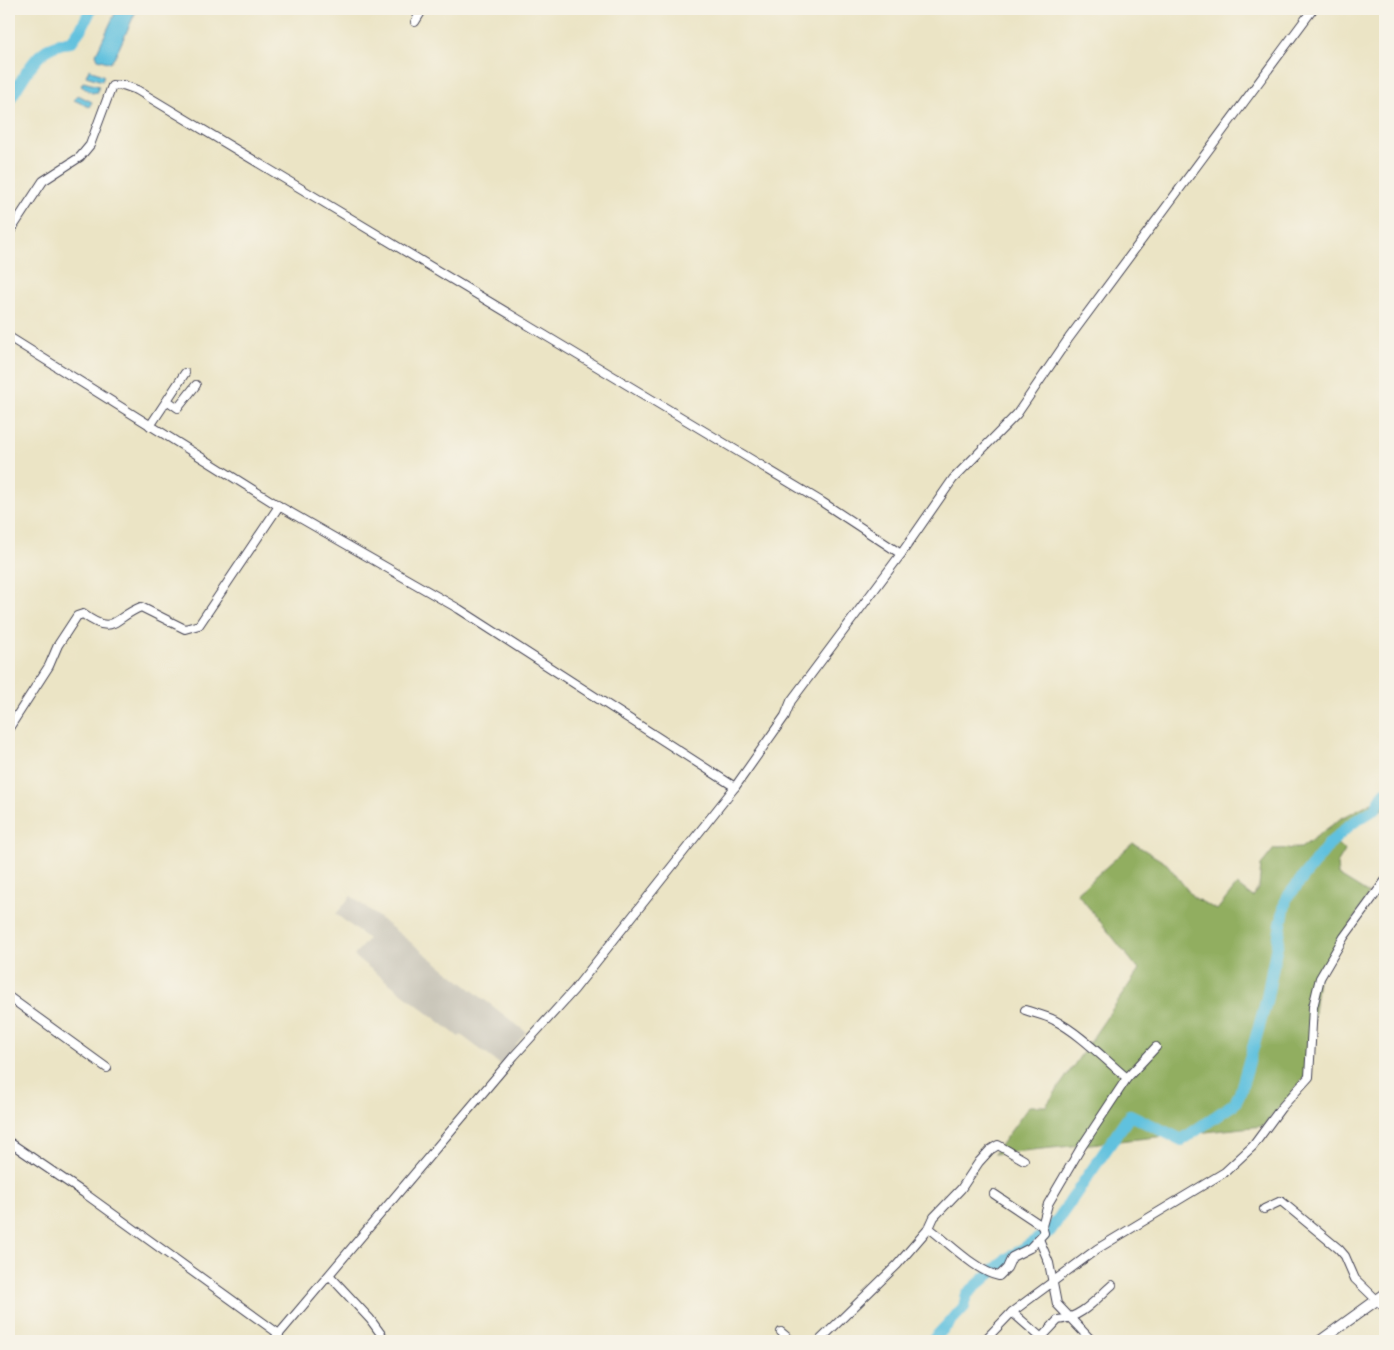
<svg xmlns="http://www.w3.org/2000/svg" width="1394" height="1350" font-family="'Indie Flower',sans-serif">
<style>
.industrial{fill:#c8c4b8}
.forest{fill:#91ae60;stroke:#5a684e}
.water{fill:#60c1de;stroke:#41728c}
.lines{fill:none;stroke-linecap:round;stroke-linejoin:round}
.river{stroke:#60c1de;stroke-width:12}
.minor-casing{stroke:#403f50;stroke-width:10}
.secondary-casing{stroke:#403f50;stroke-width:12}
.minor{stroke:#fff;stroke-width:8}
.secondary{stroke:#fff;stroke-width:10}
</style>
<rect width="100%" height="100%" fill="#f7f3e8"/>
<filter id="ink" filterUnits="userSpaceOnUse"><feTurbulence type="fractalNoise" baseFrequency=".02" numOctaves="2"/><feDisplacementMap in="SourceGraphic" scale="10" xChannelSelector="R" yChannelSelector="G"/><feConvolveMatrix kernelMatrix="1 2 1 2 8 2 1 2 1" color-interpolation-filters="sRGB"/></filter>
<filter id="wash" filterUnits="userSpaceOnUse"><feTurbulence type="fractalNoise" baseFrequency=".0096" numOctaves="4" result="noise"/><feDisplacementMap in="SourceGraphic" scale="20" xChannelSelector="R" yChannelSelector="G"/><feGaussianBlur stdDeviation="1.12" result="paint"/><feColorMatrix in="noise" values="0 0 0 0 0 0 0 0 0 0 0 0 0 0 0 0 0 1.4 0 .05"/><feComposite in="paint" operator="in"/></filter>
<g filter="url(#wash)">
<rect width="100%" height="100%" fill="#ebe4c5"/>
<path class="industrial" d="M 351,896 L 526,1032 L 501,1065 L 461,1035 L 459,1037 L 354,956 L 368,939 L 336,914 Z"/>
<path class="forest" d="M 1385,795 L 1385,808 L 1341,833 L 1334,841 L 1345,851 L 1337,864 L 1338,875 L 1369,894 L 1318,978 L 1307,1075 L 1263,1126 L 994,1154 L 1029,1106 L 1046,1106 L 1139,970 L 1077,893 L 1133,843 L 1167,864 L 1193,897 L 1217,910 L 1237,885 L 1253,897 L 1259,887 L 1261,865 L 1274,849 L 1301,848 L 1340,819 Z"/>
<g class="water">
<path d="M 117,9 L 137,9 L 115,57 L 110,63 L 98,59 L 96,54 Z"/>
<path d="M 89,69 L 104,76 L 102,81 L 86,76 Z"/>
<path d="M 83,82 L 99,86 L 97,92 L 92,93 L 81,86 Z"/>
<path d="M 78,95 L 92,102 L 89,107 L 74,100 Z"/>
</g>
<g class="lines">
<g class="river">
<path d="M 9,100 C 26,76 36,44 71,42 L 82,27 L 91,9"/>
<path d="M 932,1341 L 964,1307 L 967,1294 L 1007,1259 L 1050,1231 L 1130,1115 L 1182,1140 L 1235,1103 L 1240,1093 L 1266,1002 L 1286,899 L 1330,843 L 1351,824 L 1375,809 L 1385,792"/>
</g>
</g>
</g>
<g filter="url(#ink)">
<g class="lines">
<g class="minor-casing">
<g id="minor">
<path d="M 415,22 L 423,9"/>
<path d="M 9,233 L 43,181 L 80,157 L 90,145 L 112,86 L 123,85 L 137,90 L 822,502 L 901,554"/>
<path d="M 9,337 L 279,506 L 459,609 L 735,787"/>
<path d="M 168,401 L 178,408 L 196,385"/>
<path d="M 150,426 L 185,373"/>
<path d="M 9,728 L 49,666 L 58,645 L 77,616 L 83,614 C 114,637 113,618 141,607 L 185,629 L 199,625 L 279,506"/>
<path d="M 9,997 L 107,1068"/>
<path d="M 1025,1010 C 1034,1013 1047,1016 1054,1020 C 1081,1034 1104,1059 1127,1078"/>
<path d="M 9,1142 L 84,1193 L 279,1334"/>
<path d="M 994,1194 L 1042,1226"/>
<path d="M 1264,1209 L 1281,1201 L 1339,1249 L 1345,1256 L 1355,1279 L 1385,1308"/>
<path d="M 929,1228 C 948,1242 977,1272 999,1276 L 1007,1268 L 1012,1257 L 1030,1248 L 1044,1233 L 1042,1226 L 1048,1204 L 1082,1146 L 1127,1078 L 1156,1047"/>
<path d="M 1039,1239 L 1049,1263 L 1057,1304 L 1092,1341"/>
<path d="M 330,1276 L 370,1319 L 386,1341"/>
<path d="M 1012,1312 L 1045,1341"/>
<path d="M 781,1332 L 792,1341"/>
<path d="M 1041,1338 L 1058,1320 C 1081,1318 1095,1300 1112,1285"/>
<path d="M 273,1341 L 514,1056 L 574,990 L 735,787 L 785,716 L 791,701 L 901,554 L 953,479 L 1017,414 L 1069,338 L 1313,9"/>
<path d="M 819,1341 L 897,1265 L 929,1228 L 934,1217 L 961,1189 L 979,1162 L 990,1150 L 998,1145 L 1024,1160"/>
<path d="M 984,1341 L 1012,1312 L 1097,1249 L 1225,1172 L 1253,1146 L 1281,1108 L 1309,1077 L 1313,1007 L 1320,978 L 1344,937 L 1385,881"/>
</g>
</g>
<g class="secondary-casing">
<path id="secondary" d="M 1320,1341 L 1385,1294"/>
</g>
<use href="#minor" class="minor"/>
<use href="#secondary" class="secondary"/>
</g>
</g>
<rect width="1394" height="1350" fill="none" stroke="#f7f3e8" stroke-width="30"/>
</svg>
